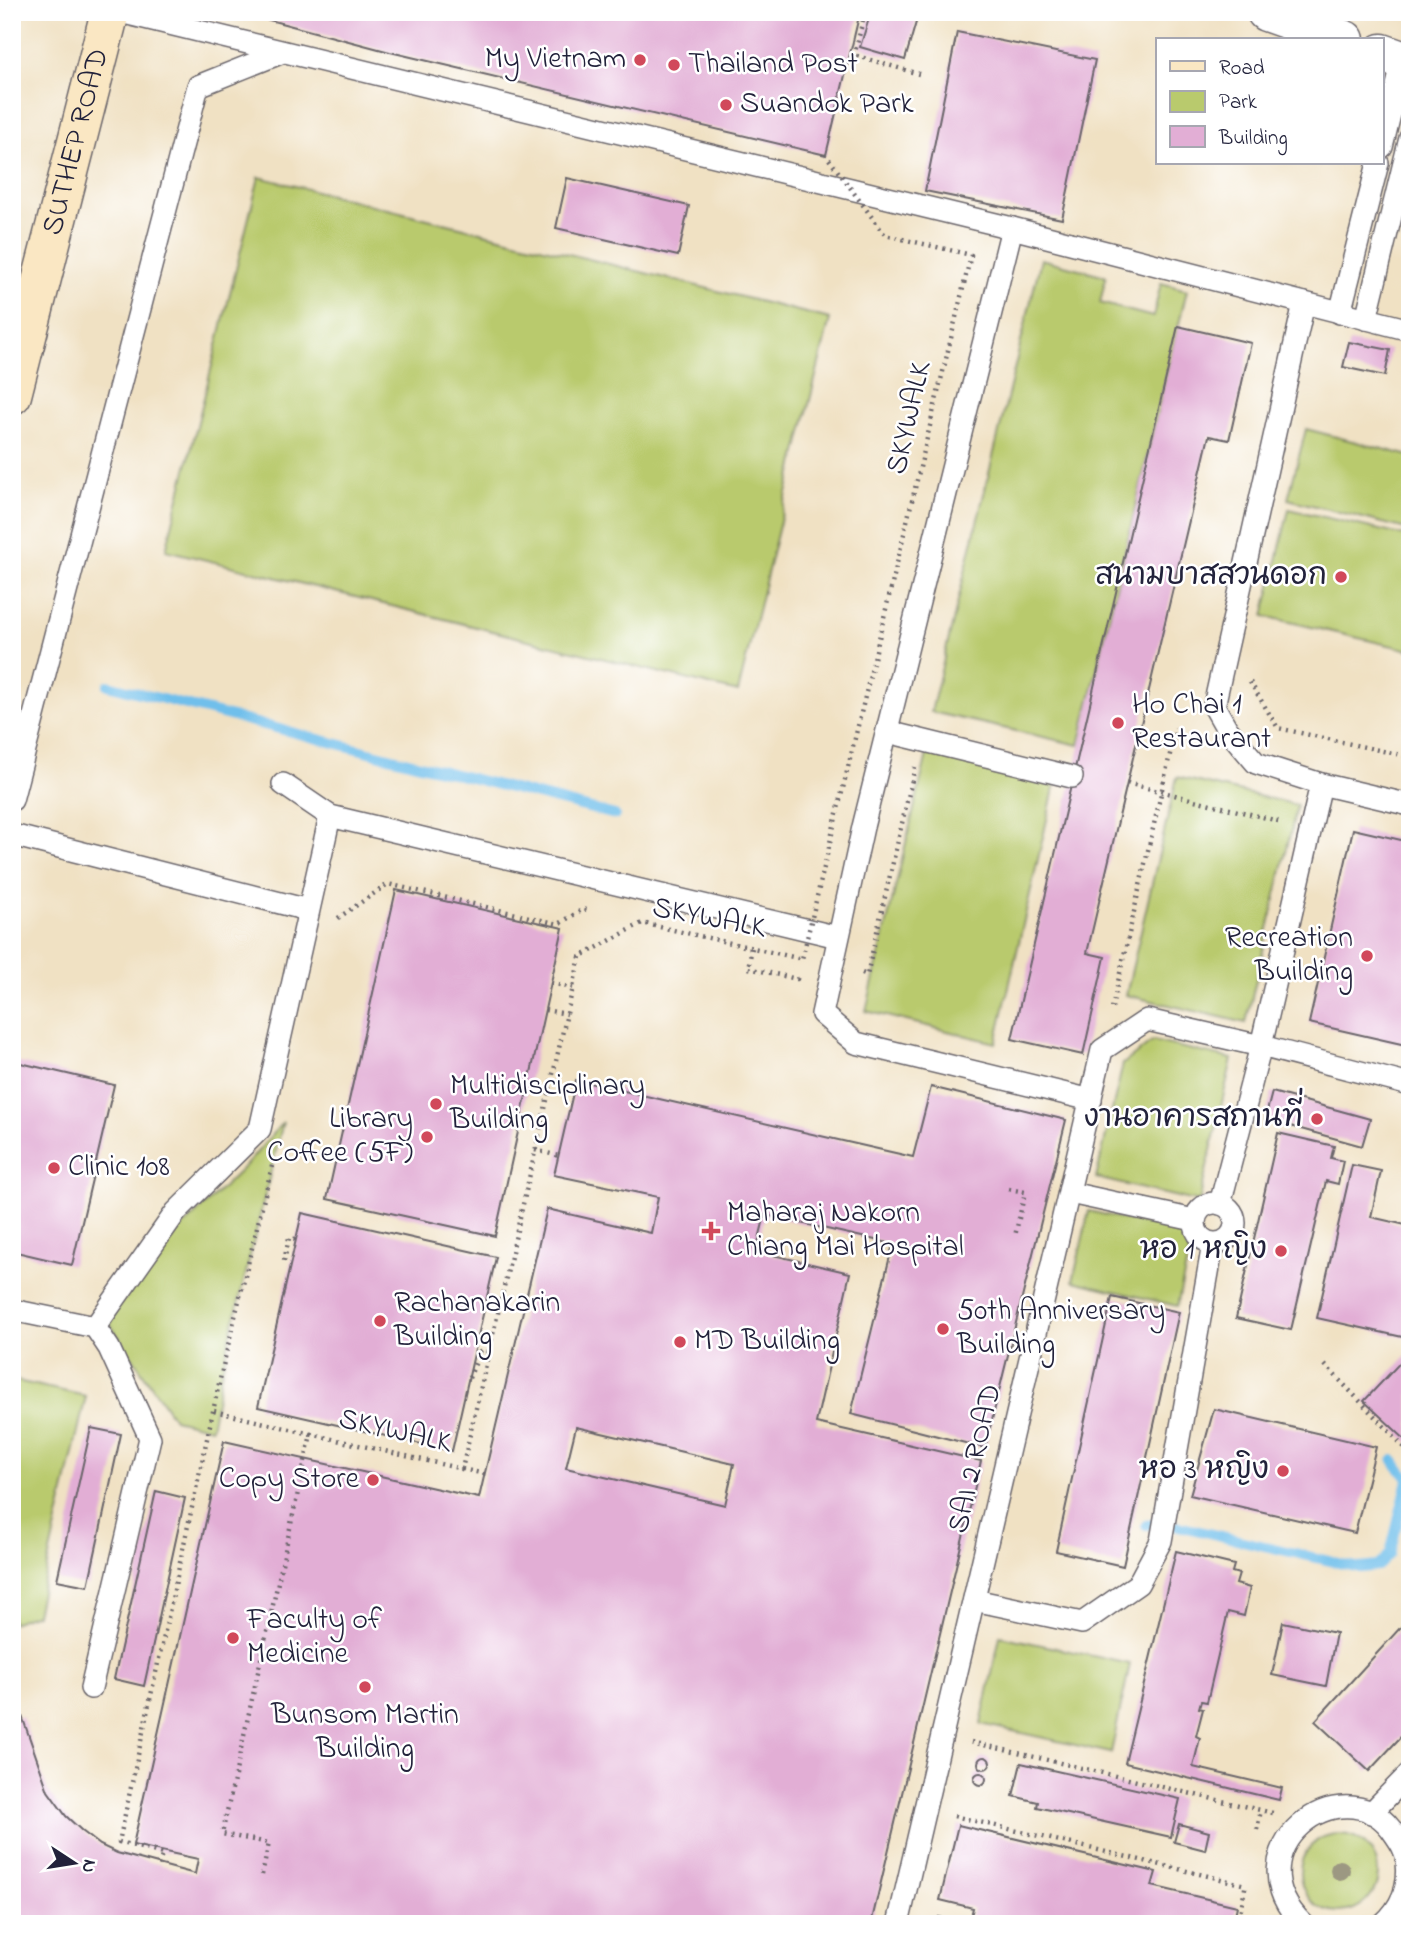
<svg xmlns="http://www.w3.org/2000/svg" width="1422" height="1936" font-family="'Indie Flower','Playpen Sans Thai',sans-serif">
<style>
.green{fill:#b9ca6d;stroke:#6e7654;stroke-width:2}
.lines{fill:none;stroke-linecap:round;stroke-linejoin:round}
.stream{stroke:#70bfeb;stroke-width:10}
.building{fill:#e2aed5;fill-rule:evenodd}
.service-casing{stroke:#6a656b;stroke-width:24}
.tertiary-casing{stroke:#6a656b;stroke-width:41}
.secondary-casing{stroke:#6a656b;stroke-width:41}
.path{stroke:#6a656b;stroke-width:4.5;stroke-dasharray:2 5;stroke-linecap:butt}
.service{stroke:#fff;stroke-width:21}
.tertiary{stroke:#fff;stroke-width:38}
.secondary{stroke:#fae7c3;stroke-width:38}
.path-bridge{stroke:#6a656b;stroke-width:4.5;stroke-dasharray:2 5;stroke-linecap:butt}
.tree{fill:#9c9882}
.poi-dot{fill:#d1495b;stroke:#fff;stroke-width:2.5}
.labels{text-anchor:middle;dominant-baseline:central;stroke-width:5;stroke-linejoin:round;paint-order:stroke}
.poi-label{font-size:30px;fill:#22223b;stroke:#fff;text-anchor:start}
.street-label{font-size:30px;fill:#22223b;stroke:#fff}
</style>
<rect width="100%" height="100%" fill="#fff"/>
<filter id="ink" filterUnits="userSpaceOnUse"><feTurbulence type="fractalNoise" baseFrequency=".0143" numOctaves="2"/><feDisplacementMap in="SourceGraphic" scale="14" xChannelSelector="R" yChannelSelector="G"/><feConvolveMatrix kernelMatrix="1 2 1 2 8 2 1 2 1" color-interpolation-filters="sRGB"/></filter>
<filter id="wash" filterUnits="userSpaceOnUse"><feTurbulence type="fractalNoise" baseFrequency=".00686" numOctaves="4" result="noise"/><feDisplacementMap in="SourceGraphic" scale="28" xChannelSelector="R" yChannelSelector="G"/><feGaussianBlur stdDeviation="1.57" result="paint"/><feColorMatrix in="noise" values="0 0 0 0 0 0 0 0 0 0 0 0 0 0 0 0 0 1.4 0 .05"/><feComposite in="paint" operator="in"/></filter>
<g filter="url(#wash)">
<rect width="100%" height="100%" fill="#f0e1c3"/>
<g class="green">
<path d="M 259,177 L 830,319 L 738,692 L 166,550 Z"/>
<path d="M 1041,259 L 1106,276 L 1100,303 L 1153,317 L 1161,283 L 1187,290 L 1079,745 L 931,712 Z"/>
<path d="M 1306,429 L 1410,456 L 1410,530 L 1288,499 Z"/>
<path d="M 1289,509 L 1410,537 L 1410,650 L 1264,616 Z"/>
<path d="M 928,750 L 1056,780 L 996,1043 L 866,1011 Z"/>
<path d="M 1177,777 L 1297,805 L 1246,1023 L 1126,995 Z"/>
<path d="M 1153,1041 L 1232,1059 L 1199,1202 L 1096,1178 L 1123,1064 Z"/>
<path d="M 283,1122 L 222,1370 L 211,1428 L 174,1419 L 110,1324 L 126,1282 L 247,1164 Z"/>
<path d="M 1089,1211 L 1193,1235 L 1177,1306 L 1073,1281 Z"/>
<path d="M 12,1380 L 86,1396 L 36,1614 L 12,1623 Z"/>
<path d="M 1000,1636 L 1130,1664 L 1111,1753 L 981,1724 Z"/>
<circle cx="1339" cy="1873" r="39"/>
</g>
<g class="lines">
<g class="stream">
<path d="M 108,685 L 615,815"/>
<path d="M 1393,1460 L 1410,1481"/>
<path d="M 1146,1525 L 1165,1523 L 1360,1568 L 1378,1566 L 1390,1554 L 1408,1480"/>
</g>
</g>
<g id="blocks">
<g class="building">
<path d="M 259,12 L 281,18 L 282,12 L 860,12 L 826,155 L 390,52 L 258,17 Z"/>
<path d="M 871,12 L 919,12 L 905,60 L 860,47 Z"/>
<path d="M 957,32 L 1095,60 L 1062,219 L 925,191 Z"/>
<path d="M 567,178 L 689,206 L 678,256 L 556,228 Z"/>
<path d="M 1178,326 L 1251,343 L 1229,440 L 1209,436 L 1127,783 L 1087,953 L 1105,957 L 1083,1055 L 1012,1039 Z"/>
<path d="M 1349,342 L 1390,350 L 1385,376 L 1343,367 Z"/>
<path d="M 1353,829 L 1410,842 L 1410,1046 L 1309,1023 Z"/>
<path d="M 396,890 L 563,928 L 495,1236 L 327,1199 Z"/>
<path d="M 12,1061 L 114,1085 L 72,1265 L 12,1251 Z"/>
<path d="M 576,1080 L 913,1157 L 931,1087 L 1066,1120 L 985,1448 L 851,1414 L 893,1244 L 765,1215 L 756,1251 L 850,1273 L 816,1423 L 981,1461 L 871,1924 L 12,1924 L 12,1719 L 22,1716 L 48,1791 L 66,1816 L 82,1831 L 100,1845 L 117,1853 L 195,1874 L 198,1859 L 133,1845 L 224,1441 L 479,1498 L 547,1209 L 651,1233 L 658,1197 L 554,1175 ZM 576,1427 L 734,1464 L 725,1505 L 566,1468 Z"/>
<path d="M 1272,1092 L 1370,1119 L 1362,1146 L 1265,1119 Z"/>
<path d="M 1278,1133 L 1334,1146 L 1331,1158 L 1343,1161 L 1338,1184 L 1326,1181 L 1291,1330 L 1236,1318 Z"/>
<path d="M 1352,1165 L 1381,1171 L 1371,1217 L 1410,1226 L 1410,1327 L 1407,1338 L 1317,1318 Z"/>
<path d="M 302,1213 L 496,1257 L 452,1451 L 258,1407 Z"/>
<path d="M 1112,1297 L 1179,1312 L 1123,1566 L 1056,1551 Z"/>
<path d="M 1410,1352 L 1410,1444 L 1364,1401 Z"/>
<path d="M 1214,1409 L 1376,1447 L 1355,1533 L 1190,1495 Z"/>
<path d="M 91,1428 L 121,1434 L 88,1586 L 57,1580 Z"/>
<path d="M 156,1491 L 185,1498 L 144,1686 L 114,1679 Z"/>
<path d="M 1176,1551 L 1234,1565 L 1232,1572 L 1239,1574 L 1236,1584 L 1250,1588 L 1244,1616 L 1228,1612 L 1207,1702 L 1201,1701 L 1199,1708 L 1203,1709 L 1196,1736 L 1200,1738 L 1193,1767 L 1282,1788 L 1279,1800 L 1125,1763 Z"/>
<path d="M 1410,1617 L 1410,1727 L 1369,1771 L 1315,1721 Z"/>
<path d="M 1283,1622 L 1336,1633 L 1326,1686 L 1272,1675 Z"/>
<circle cx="984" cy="1763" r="6"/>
<path d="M 1021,1763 L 1180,1799 L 1171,1837 L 1037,1807 L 1038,1802 L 1013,1796 Z"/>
<circle cx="980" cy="1779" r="6"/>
<path d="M 1179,1824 L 1209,1832 L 1205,1850 L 1174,1842 Z"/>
<path d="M 958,1825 L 1156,1872 L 1152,1886 L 1237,1906 L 1233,1924 L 969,1924 L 973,1908 L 940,1900 Z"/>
<path d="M 939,1917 L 963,1923 L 963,1924 L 938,1924 Z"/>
</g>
</g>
</g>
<g filter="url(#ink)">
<use href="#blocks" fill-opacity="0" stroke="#6a656b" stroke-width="2"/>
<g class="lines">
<g class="service-casing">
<g id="service">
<path d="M 120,12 L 1012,228 L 1410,330"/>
<path d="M 1382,147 L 1403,61"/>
<path d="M 1012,228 L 863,827 L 822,1014 L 856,1043 L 1091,1100"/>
<path d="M 1304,303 L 1214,706 L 1227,729 L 1256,763 L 1321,784 L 1410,805"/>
<path d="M 1340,313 L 1378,163"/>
<path d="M 1366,319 L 1410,138"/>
<path d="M 888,732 L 1072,777"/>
<path d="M 283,784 L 330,816"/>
<path d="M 12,800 L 198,86 L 283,52"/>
<path d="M 12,835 L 308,910"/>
<path d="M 1070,1193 L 1194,1220"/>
<circle cx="1215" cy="1223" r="20"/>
<path d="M 1220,1204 L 1261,1046 L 1321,784"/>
<path d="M 12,1310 L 95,1327 L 109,1348 L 150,1438 L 91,1688"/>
<path d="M 95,1327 L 176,1212 L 260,1129 L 330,816 L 838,937"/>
<path d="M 974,1600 L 1082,1623 L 1138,1584 L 1161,1541 L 1213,1244"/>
<path d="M 1371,1813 L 1410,1773"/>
<path d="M 898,1924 L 1102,1050 L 1147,1020 L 1261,1046 L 1410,1085"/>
<path d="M 1303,1924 C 1228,1850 1342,1766 1391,1829 C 1398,1839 1406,1849 1407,1862 C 1410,1887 1402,1907 1383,1924"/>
</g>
</g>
<g class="tertiary-casing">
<g id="tertiary">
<path d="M 1266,12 L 1345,40"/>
<path d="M 1382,53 L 1410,63"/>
</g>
</g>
<g class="secondary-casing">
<g id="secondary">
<path id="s1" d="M 12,395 L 110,12"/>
</g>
</g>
<g class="path">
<path d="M 850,54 L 919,74"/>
<path d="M 854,56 L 865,12"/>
<path d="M 1250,682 L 1278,728 L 1410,757"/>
<path d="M 1127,783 L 1282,822"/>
<path d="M 338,918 L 388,884 L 559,924 L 583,909 L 587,910"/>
<path d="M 752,948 L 748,968 L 797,979 L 798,976"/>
<path d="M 862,973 L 867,975 L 915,767"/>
<path d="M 551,983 L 573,988"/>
<path d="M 1112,1008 L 1176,728"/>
<path d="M 545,1010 L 567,1014"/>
<path d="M 535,1150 L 559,1156"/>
<path d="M 1009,1189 L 1025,1192 L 1015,1236"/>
<path d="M 284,1261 L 289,1238 L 296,1239"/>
<path d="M 1325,1365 L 1410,1453"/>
<path d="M 469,1378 L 481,1350 L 489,1352"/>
<path d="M 214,1411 L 311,1434"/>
<path d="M 462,1469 L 485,1474"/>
<path d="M 971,1742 L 1273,1813"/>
<path d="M 954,1816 L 1246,1885"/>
<path d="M 1257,1830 L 1261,1810"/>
<path d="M 158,1865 L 163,1854 L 119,1842 L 222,1370 L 274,1158"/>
<path d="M 1238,1924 L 1246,1883"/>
</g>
<use href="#service" class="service"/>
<use href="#tertiary" class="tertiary"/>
<use href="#secondary" class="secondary"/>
<path class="path-bridge" d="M 262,1875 L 269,1843 L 222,1834 L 311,1434 L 462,1469 L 580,957 L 642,923 L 802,959 L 971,255 L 885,235 L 826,155"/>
</g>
<circle class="tree" cx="1340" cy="1870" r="10"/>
</g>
<g class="poi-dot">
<circle cx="640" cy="60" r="7"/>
<circle cx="674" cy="65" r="7"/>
<circle cx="726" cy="105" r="7"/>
<circle cx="1341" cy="577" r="7"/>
<circle cx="1118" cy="723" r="7"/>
<circle cx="1367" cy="956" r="7"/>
<circle cx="436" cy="1104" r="7"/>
<circle cx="1317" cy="1119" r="7"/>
<circle cx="427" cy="1137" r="7"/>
<circle cx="54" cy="1168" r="7"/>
<path d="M707.5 1220.5h7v7h7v7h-7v7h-7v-7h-7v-7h7z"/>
<circle cx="1281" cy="1251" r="7"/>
<circle cx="380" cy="1321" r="7"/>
<circle cx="943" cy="1329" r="7"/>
<circle cx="680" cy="1342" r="7"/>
<circle cx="1283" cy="1471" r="7"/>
<circle cx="373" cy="1480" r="7"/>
<circle cx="233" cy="1638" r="7"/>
<circle cx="365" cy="1687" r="7"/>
</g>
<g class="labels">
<g class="poi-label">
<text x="626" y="60" text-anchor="end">My Vietnam</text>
<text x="688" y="65">Thailand Post</text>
<text x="740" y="105">Suandok Park</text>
<text x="1327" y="577" text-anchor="end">สนามบาสสวนดอก</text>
<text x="1132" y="706">Ho Chai 1<tspan x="1132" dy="34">Restaurant</tspan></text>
<text x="1353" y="939" text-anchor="end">Recreation<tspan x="1353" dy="34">Building</tspan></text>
<text x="450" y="1087">Multidisciplinary<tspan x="450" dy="34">Building</tspan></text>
<text x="1303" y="1119" text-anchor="end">งานอาคารสถานที่</text>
<text x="413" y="1120" text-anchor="end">Library<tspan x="413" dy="34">Coffee (5F)</tspan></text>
<text x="68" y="1168">Clinic 108</text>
<text x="727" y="1214">Maharaj Nakorn<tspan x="727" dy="34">Chiang Mai Hospital</tspan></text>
<text x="1267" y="1251" text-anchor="end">หอ 1 หญิง</text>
<text x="394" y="1304">Rachanakarin<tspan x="394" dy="34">Building</tspan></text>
<text x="957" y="1312">50th Anniversary<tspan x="957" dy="34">Building</tspan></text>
<text x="694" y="1342">MD Building</text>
<text x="1269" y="1471" text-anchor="end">หอ 3 หญิง</text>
<text x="359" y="1480" text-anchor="end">Copy Store</text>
<text x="247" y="1621">Faculty of<tspan x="247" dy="34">Medicine</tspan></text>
<text x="365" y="1716" text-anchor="middle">Bunsom Martin<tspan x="365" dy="34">Building</tspan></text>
</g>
<g class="street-label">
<text stroke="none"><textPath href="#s1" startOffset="261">SUTHEP ROAD</textPath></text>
<text transform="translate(910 418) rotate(-77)">SKYWALK</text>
<text transform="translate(709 919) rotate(11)">SKYWALK</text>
<text transform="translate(395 1432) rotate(13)">SKYWALK</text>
<text transform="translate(976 1459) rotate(-77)">SAI 2 ROAD</text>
</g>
</g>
<rect width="1422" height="1936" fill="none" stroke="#fff" stroke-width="42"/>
<rect x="1156" y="38" width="228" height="126" fill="#ffffff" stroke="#a7a7b1" stroke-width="2"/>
<rect x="1170" y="61" width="35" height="10" fill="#fae7c3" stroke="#a7a7b1" stroke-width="2"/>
<text x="1219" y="74" font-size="21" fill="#22223b">Road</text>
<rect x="1170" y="91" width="35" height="21" fill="#b9ca6d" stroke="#a7a7b1" stroke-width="2"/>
<text x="1219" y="108" font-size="21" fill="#22223b">Park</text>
<rect x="1170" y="126" width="35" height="21" fill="#e2aed5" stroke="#a7a7b1" stroke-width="2"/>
<text x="1219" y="144" font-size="21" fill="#22223b">Building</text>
<g transform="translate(74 1863) rotate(102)" stroke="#ffffff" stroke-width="5" paint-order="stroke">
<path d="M0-5L12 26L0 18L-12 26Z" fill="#22223b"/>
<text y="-10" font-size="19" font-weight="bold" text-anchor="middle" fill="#22223b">N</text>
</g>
</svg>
